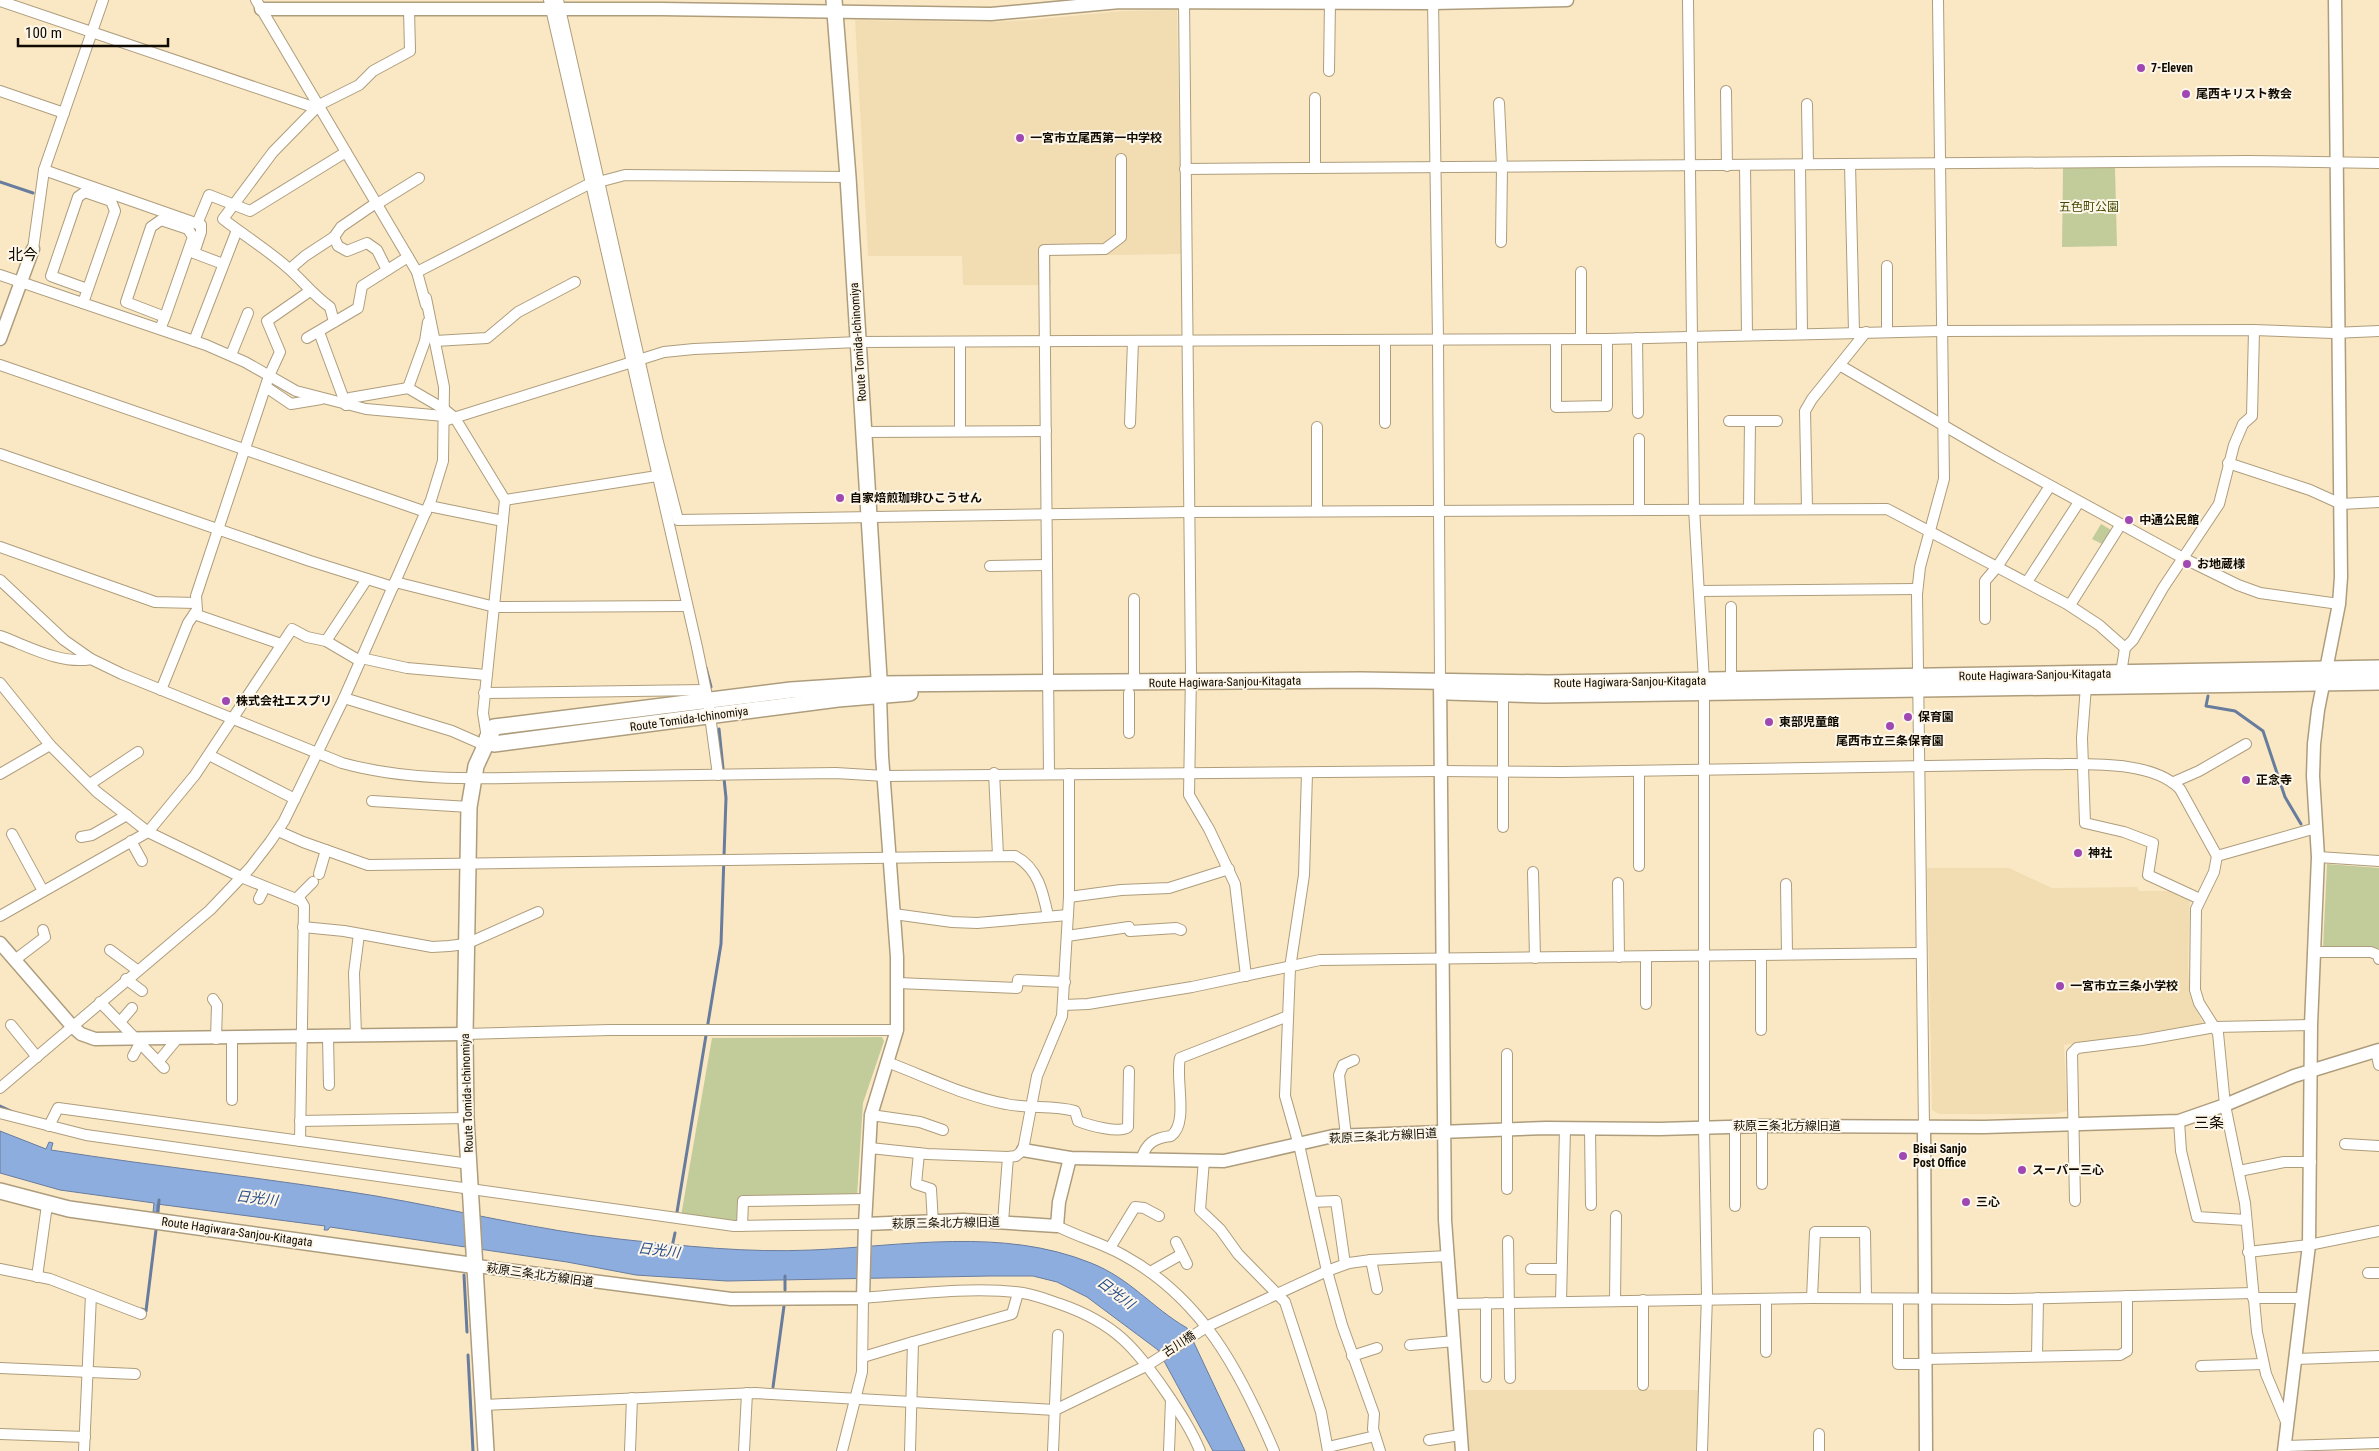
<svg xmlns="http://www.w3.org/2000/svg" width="2379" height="1451" font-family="'Roboto Condensed','Noto Sans JP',sans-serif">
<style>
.built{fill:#f2ddb3}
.green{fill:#c2cc9b}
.water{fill:#8eaddf;stroke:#687c9d}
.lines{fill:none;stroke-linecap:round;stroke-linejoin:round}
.stream{stroke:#687c9d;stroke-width:3}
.minor-casing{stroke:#ae9d7c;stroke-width:12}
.tertiary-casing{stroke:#ae9d7c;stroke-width:15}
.secondary-casing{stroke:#ae9d7c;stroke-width:18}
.minor{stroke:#fff;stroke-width:10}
.tertiary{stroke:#fff;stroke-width:12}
.secondary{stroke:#fff;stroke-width:15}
.poi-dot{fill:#9f47b3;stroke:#fef7e9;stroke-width:2}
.labels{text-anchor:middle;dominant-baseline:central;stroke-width:4;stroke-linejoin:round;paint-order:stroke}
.poi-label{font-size:12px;font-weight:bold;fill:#100b02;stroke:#fef7e9;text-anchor:start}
.park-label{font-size:12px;fill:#3f4900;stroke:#fef7e9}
.street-label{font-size:12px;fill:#100b02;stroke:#fef7e9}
.water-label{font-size:14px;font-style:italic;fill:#264c8a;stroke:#fef7e9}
.quarter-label{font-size:15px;fill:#100b02;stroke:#fef7e9}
</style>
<rect width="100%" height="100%" fill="#fae8c5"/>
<g class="built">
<path d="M 1177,10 L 1181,254 L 1051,256 L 1051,285 L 963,285 L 962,256 L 868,256 L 855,20 L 992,22 L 1029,20 L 1122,11 Z"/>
<path d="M 1927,868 L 2009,868 L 2052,888 L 2137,887 L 2139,891 L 2190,891 L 2188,967 L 2190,995 L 2203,1024 L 2064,1045 L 2067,1111 L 2056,1114 L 1939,1114 L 1932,1110 Z"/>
<path d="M 1466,1390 L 1698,1390 L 1698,1451 L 1468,1451 Z"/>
</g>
<g class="green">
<path d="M 2063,168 L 2115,168 L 2117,246 L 2062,247 Z"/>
<path d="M 2101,524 L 2113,531 L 2104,545 L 2092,539 Z"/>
<path d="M 2327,864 L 2379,868 L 2379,949 L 2369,947 L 2323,948 Z"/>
<path d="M 882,1037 L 884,1041 L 863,1103 L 857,1196 L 741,1198 L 741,1221 L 681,1216 L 712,1038 Z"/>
</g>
<path class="water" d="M 0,1131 L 46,1149 L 49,1142 L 53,1143 L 51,1150 C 159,1167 268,1178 376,1196 C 457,1210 537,1230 619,1239 C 684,1246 747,1253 812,1250 C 904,1246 1002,1227 1091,1263 C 1131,1279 1151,1307 1187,1328 L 1245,1451 L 1213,1451 L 1158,1350 L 1087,1297 L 1057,1282 L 1033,1276 L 990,1276 L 727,1281 L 636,1275 L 567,1262 L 330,1227 L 328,1230 L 324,1230 L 325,1226 L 157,1204 L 157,1212 L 153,1212 L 154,1203 L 60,1190 L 0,1173 Z"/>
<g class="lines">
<g class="stream">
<path d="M 0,182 L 33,193"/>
<path d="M 706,668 L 711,687"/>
<path d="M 2208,696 L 2206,706 L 2235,711 L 2263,731 L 2285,797 L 2301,824"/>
<path d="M 0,1106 L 13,1112"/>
<path d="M 158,1212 L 159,1200"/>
<path d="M 677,1212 L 721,944 L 726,798 L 719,729"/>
<path d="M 672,1247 L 675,1233"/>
<path d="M 464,1275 L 467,1332"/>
<path d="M 785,1290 L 785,1276"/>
<path d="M 142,1309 L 146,1311 L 156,1230"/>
<path d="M 468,1355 L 473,1451"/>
<path d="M 773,1387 L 784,1306"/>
</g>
<g class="minor-casing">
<g id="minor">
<path d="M 256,0 L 417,272 L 426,305"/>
<path d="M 549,0 L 697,647 L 708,701 L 718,775"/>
<path d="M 558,0 L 658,442 L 678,520 L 1189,512 L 1887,509 L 2067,604 L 2099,625 L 2125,648"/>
<path d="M 1184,0 L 1191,673 L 1189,795 L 1209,829 L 1235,884 L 1246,976"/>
<path d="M 1433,0 L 1438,340 L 1440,681"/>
<path d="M 1688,0 L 1694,508 L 1704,681 L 1704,1128 L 1707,1295 L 1702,1451"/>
<path d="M 0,1 L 316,108"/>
<path d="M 1329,71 L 1330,1"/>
<path d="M 0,91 L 64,113"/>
<path d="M 1726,91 L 1727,166"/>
<path d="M 1315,98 L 1315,168"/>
<path d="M 1499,103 L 1502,167 L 1501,242"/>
<path d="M 1807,104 L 1808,164"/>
<path d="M 1850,164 L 1854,332"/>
<path d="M 1745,165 L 1747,335"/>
<path d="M 1800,165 L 1802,333"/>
<path d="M 1185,169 L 2248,161 L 2379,163"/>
<path d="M 44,170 L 201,225 L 201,232 L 194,253 L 223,264"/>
<path d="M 377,204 L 419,178"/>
<path d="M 197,224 L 209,195 L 250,211 L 346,152"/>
<path d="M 334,237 L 338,246 L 347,251 L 367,243 L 377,250 L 387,270"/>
<path d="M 33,249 L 44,170 L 103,0"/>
<path d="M 1887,266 L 1887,332"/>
<path d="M 290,269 L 305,256 L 334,237 L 341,227 L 376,203"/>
<path d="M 417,272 L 587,185 L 625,175 L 848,177"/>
<path d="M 1581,272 L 1581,339"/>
<path d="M 0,275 L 206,345 L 245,362 L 296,391 L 366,409 L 444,416"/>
<path d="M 83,303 L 115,211 L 111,201 L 85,192 L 78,197 L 51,276 L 87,289"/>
<path d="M 334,322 L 330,307 C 314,296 303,281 288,268 C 268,250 245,236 223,219 L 273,152 L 319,105 L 359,85 L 373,71 L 410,51 L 409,9"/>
<path d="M 160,329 L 165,317 L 193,237 L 188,229 L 161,220 L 151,227 L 126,302 L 165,317"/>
<path d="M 319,332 L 346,405"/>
<path d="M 307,338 L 358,308 L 362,286 L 408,257"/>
<path d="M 1637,338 L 1638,413"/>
<path d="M 1385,340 L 1385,423"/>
<path d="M 1556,340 L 1556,407 L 1607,406 L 1607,339"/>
<path d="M 194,341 L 237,230"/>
<path d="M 435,341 L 487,338 L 518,312 L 575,282"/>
<path d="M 960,342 L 960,431"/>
<path d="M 231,355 L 248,313"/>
<path d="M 0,365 L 426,512"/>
<path d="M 1841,366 L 1998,457 L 2183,558 L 2238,585 L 2260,593 L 2339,604"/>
<path d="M 266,387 L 291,404 L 321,399"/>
<path d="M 408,388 L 425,341 L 428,322"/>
<path d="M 346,405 L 350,398 L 408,388 L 444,409 L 455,418 L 505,500 L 483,713 L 487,738"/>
<path d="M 444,421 L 664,352 L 694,349 L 859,342 L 1607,339 L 1941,331 L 2254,330 L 2333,333 L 2379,331"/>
<path d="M 1729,421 L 1777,421"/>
<path d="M 1130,423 L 1133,341"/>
<path d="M 1317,427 L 1317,511"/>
<path d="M 865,432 L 1046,431"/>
<path d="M 1639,439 L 1639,508"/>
<path d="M 0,454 L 310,561 L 393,587"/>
<path d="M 2228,463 L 2310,490 L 2341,504 L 2379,502"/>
<path d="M 505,500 L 657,476"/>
<path d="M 429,506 L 503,521"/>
<path d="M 1749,508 L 1750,421"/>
<path d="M 1807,508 L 1805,411 L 1812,399 L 1866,332"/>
<path d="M 0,547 L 155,602 L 196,603"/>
<path d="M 990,566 L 1047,565"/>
<path d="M 0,580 L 64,640 L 91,659 L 122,674 L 342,763 C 414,783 490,778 564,777 C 654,776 745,775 836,773 L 885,776 L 1440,771 L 1562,772 L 2046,764 C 2084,765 2151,759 2180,789 L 2217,856 L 2214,872 L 2196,909 L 2195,990 L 2199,1003 L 2218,1033 L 2225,1105 L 2245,1203 L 2257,1332 L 2266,1374 L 2287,1424"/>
<path d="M 395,582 L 495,607 L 687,606"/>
<path d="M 2027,582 L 2079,502"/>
<path d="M 1699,591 L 1917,589"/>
<path d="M 1134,599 L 1134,684"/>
<path d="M 2070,605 L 2121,524"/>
<path d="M 1731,607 L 1731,680"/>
<path d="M 194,614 L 281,644"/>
<path d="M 1985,619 L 1985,581 L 1997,567 L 2050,486"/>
<path d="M 0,636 C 28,646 61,665 91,659"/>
<path d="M 326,641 L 367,579"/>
<path d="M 361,658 L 407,668 L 486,675"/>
<path d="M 2121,673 L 2125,648 L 2133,640 L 2163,588 L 2219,504 L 2234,445 L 2243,424 L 2252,416 L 2254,330"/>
<path d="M 0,683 L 50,745 L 97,792 L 148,832 L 241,877 L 301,901 L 304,906 L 300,1141"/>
<path d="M 2086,686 L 2082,738 L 2085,823 L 2124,832 L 2153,843 L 2148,875 L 2200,899"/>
<path d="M 161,690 L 188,623 L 197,610 L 196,596 L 269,376 L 280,352 L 267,321 L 310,291"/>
<path d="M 484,693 L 705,690"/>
<path d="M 1129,693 L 1129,733"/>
<path d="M 1503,693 L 1503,827"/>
<path d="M 344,698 L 452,731 L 484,745"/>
<path d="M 209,755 L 295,799"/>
<path d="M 1639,771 L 1639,866"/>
<path d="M 994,773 L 998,855"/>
<path d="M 1307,773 L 1304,875 L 1290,968 L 1285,1096 L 1300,1149 L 1327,1271 L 1342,1325 L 1374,1414 L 1373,1429 L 1380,1451"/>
<path d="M 0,774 L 50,745"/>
<path d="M 1049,774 L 1044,250 L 1105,249 L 1121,237 L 1121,159"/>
<path d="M 2174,782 L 2199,771 L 2246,744"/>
<path d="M 90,784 L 138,752"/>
<path d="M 372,801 L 469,807"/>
<path d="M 278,831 L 303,842 L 368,865 L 1015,856 C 1038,868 1043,892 1048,916"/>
<path d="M 12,834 L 43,891"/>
<path d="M 81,837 L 92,835 L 127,815"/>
<path d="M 131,841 L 142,861"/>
<path d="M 2217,856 L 2316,828"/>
<path d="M 2318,857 L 2379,861"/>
<path d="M 1533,872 L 1535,958"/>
<path d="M 319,874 L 326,850"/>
<path d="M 1618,883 L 1619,957"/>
<path d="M 1786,884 L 1787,954"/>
<path d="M 1069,897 L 1121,890 L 1169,888 L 1229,869"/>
<path d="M 259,899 L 265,887"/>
<path d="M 296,899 L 313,882"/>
<path d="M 894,914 L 952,922 L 977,923 L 1068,915"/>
<path d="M 0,916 L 148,832 L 195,775 L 292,629 L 307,637 L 326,641 L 360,661"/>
<path d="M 303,927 L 344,931 L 432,947 L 449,946 L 466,944 L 538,912"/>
<path d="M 1067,936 L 1129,927 L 1130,931 L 1176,928 L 1181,930"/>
<path d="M 110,950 L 137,970"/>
<path d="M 2314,952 L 2371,952 L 2378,955 L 2379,959"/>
<path d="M 1761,955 L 1761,1030"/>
<path d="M 1646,957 L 1646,1004"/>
<path d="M 16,959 L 45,937 L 43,930"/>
<path d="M 126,979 L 142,991"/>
<path d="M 898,983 L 1017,988 L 1018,980 L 1065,982"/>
<path d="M 213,999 L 217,1005 L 216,1039"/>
<path d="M 100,1002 L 164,1068"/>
<path d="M 1064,1005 L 1088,1004 L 1192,987 L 1320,960 L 1920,953"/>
<path d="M 120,1022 L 132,1008"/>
<path d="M 11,1025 L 37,1057"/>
<path d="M 465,1034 L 610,1030 L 897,1030"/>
<path d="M 356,1036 L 354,973 L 359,934"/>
<path d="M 328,1037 L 329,1085"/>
<path d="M 2376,1051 L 2379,1065"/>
<path d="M 1507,1054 L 1507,1189"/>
<path d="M 133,1056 L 140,1043"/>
<path d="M 158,1062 L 177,1039"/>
<path d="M 887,1062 C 927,1077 964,1096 1006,1104 C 1029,1109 1053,1105 1075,1111 L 1078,1121 C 1088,1125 1120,1134 1128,1127 L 1129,1071"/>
<path d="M 0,1088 L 210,910 L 250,868 L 270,842 L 284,821 L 344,698 L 431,500 L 443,461 L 444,387 L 426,298"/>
<path d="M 232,1100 L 232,1039"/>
<path d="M 0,1113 L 86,1135 L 734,1226 L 865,1224"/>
<path d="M 871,1115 L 920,1122 L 943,1130"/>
<path d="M 300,1121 L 466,1118"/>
<path d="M 2179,1121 L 2181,1151 L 2197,1217 L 2246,1220"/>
<path d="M 49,1126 L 58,1108 L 470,1164"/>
<path d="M 1735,1127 L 1735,1206"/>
<path d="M 1924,1127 L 1917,594 L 1920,567 L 1944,479 L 1938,0"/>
<path d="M 1590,1129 L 1591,1205"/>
<path d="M 1346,1136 L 1339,1075 L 1343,1065 L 1354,1060"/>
<path d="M 2345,1144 L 2379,1146"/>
<path d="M 870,1148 L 927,1154 L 1008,1157"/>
<path d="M 919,1153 L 916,1184 L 931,1189 L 933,1223"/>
<path d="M 1141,1160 C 1146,1143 1154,1138 1171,1136 C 1189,1123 1175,1080 1180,1058 L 1288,1016"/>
<path d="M 1204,1160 L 1200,1210 L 1220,1229 L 1238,1254 L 1285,1302 L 1321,1412 L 1328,1451"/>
<path d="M 2239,1171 L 2284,1162 L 2311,1162"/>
<path d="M 1762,1184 L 1762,1126"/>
<path d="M 2075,1201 L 2072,1053 L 2077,1048 L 2142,1040 L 2215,1027 L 2311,1025"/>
<path d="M 1312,1202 L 1336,1201 L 1345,1264"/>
<path d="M 1003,1222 L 1008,1157 L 1016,1156 L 1023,1150 L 1037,1076 L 1062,1016 L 1069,897 L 1069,774"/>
<path d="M 742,1226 L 743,1201 L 866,1199"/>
<path d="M 1057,1226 C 1078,1237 1102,1243 1123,1255 C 1202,1298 1240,1371 1274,1451"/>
<path d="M 1508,1241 L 1510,1378"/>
<path d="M 1176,1242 L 1187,1264"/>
<path d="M 1110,1248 L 1135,1207 L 1144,1208 L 1159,1216"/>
<path d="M 2248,1252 L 2309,1245 L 2379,1231"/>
<path d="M 1371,1260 L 1377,1289"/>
<path d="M 0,1269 L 50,1279 L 141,1314"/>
<path d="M 1531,1269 L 1561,1269"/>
<path d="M 1150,1272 L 1182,1254"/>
<path d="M 2368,1273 L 2379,1273"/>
<path d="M 37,1277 L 47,1205"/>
<path d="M 1812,1298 L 1815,1232 L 1865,1232 L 1866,1298"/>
<path d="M 2253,1298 L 2303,1298"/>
<path d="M 1766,1299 L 1766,1352"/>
<path d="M 1898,1299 L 1898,1364 L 1925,1364"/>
<path d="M 1643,1300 L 1643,1385"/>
<path d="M 1615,1301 L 1616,1216"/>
<path d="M 1561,1302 L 1565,1128"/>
<path d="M 1486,1303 L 1486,1377"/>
<path d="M 1452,1304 L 1812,1298 L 2010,1299 L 2253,1293"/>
<path d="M 913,1342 L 1012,1314 L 1018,1293"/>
<path d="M 1410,1345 L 1455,1341"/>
<path d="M 1352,1356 L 1377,1348"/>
<path d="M 2037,1356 L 2038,1298"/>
<path d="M 863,1357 L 913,1342 L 910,1451"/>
<path d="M 1925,1359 L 2120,1355 L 2127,1351 L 2127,1296"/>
<path d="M 2296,1359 L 2379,1356"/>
<path d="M 2201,1366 L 2263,1364"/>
<path d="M 0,1368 L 135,1374"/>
<path d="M 484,1405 L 755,1393 L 1055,1410 L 1148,1365 L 1208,1326 L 1327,1271 L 1349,1263 L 1371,1260 L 1448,1256"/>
<path d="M 0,1434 L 85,1437"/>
<path d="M 1819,1434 L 1819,1451"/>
<path d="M 1429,1440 L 1460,1435"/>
<path d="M 2284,1446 L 2379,1443"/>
<path d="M 1328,1447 L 1375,1436"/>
<path d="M 84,1451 L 91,1295"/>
<path d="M 630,1451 L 632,1398"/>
<path d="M 744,1451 L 747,1393"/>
<path d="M 842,1451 L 862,1372 L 863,1298 C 912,1294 976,1286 1023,1293 C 1036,1295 1048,1300 1060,1304 C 1115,1323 1136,1348 1168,1395 C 1180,1413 1192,1431 1200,1451"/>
<path d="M 1053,1451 L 1058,1335"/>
<path d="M 1169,1451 L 1171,1400"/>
</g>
</g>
<g class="tertiary-casing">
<g id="tertiary">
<path d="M 261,9 L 661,9 L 991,14 L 1120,2 L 1433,3 L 1567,0"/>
<path d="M 0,339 L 33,249"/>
<path d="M 1440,681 L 1445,1220 L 1462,1451"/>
<path d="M 0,943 L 72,1026 L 81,1034 L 95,1039 L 465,1034"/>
<path d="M 1924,1127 L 1926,1451"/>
<path d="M 1023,1150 L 1070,1158 L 1224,1161 L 1333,1136 L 1387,1134 L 1546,1128 L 1660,1129 L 1762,1126 L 1984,1127 L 2179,1121 L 2225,1105 L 2294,1076 L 2379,1050"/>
<path d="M 865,1224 L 963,1220 L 1057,1226 L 1059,1202 L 1070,1158"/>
<path d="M 477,1266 L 731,1299 L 863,1298 L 865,1224 L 871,1115 L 897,1030 L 897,957 L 882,756 L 880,696"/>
<path d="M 2284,1451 L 2309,1245 L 2311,1025 L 2318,857 L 2313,776 L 2314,744 L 2318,710 L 2339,604 L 2341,577 L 2335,0"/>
</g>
</g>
<g class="secondary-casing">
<g id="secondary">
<path d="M 834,0 L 848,177 L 880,694"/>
<path d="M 1448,692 L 1544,695 L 2379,682"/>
<path d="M 487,738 L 494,744 L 838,699 L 910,693"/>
<path d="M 0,1191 L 69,1209 L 477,1266"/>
<path d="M 486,1451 L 466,1118 L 465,1034 L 469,807 L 476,766 L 494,727 L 791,690 L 880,684 L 1361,680 L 1548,683 L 2379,668"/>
</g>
</g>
<use href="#minor" class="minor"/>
<use href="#tertiary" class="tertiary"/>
<use href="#secondary" class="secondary"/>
</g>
<g class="poi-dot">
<circle cx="2141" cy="68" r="5"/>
<circle cx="2186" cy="94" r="5"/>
<circle cx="1020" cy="138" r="5"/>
<circle cx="840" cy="498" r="5"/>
<circle cx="2129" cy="520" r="5"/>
<circle cx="2187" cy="564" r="5"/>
<circle cx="226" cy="701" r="5"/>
<circle cx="1908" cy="717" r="5"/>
<circle cx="1769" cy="722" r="5"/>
<circle cx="1890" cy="726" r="5"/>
<circle cx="2246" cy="780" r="5"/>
<circle cx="2078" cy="853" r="5"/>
<circle cx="2060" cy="986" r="5"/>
<circle cx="1903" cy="1156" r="5"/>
<circle cx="2022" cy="1170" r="5"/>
<circle cx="1966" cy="1202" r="5"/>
</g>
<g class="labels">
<g class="poi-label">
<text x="2151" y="68">7-Eleven</text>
<text x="2196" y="94">尾西キリスト教会</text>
<text x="1030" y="138">一宮市立尾西第一中学校</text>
<text x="850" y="498">自家焙煎珈琲ひこうせん</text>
<text x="2139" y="520">中通公民館</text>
<text x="2197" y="564">お地蔵様</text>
<text x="236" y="701">株式会社エスプリ</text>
<text x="1918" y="717">保育園</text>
<text x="1779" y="722">東部児童館</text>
<text x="1890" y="741" text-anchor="middle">尾西市立三条保育園</text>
<text x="2256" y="780">正念寺</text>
<text x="2088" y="853">神社</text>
<text x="2070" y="986">一宮市立三条小学校</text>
<text x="1913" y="1149">Bisai Sanjo<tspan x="1913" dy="14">Post Office</tspan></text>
<text x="2032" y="1170">スーパー三心</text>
<text x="1976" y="1202">三心</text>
</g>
<g class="park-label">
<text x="2089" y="207">五色町公園</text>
</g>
<g class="street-label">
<text transform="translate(858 342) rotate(-94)">Route Tomida-Ichinomiya</text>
<text transform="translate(2035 675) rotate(-1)">Route Hagiwara-Sanjou-Kitagata</text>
<text transform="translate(1225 682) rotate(-1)">Route Hagiwara-Sanjou-Kitagata</text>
<text transform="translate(1630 682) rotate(-1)">Route Hagiwara-Sanjou-Kitagata</text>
<text transform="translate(689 719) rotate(-8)">Route Tomida-Ichinomiya</text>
<text transform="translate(467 1093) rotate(-92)">Route Tomida-Ichinomiya</text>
<text x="1787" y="1126">萩原三条北方線旧道</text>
<text transform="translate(1383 1136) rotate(-3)">萩原三条北方線旧道</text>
<text transform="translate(946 1223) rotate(-1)">萩原三条北方線旧道</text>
<text transform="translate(237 1232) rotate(8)">Route Hagiwara-Sanjou-Kitagata</text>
<text transform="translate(540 1275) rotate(8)">萩原三条北方線旧道</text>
<text transform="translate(1179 1344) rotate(-33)">古川橋</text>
</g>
<g class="water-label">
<text transform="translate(257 1198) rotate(7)">日光川</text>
<text transform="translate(659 1250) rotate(7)">日光川</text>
<text transform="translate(1116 1293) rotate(37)">日光川</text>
</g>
<g class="quarter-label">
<text x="23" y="255">北今</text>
<text x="2209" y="1123">三条</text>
</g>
</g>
<path d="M18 38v8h150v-8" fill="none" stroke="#100b02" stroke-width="2.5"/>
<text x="25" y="38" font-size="15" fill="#100b02" stroke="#fef7e9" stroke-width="4" paint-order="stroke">100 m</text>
</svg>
